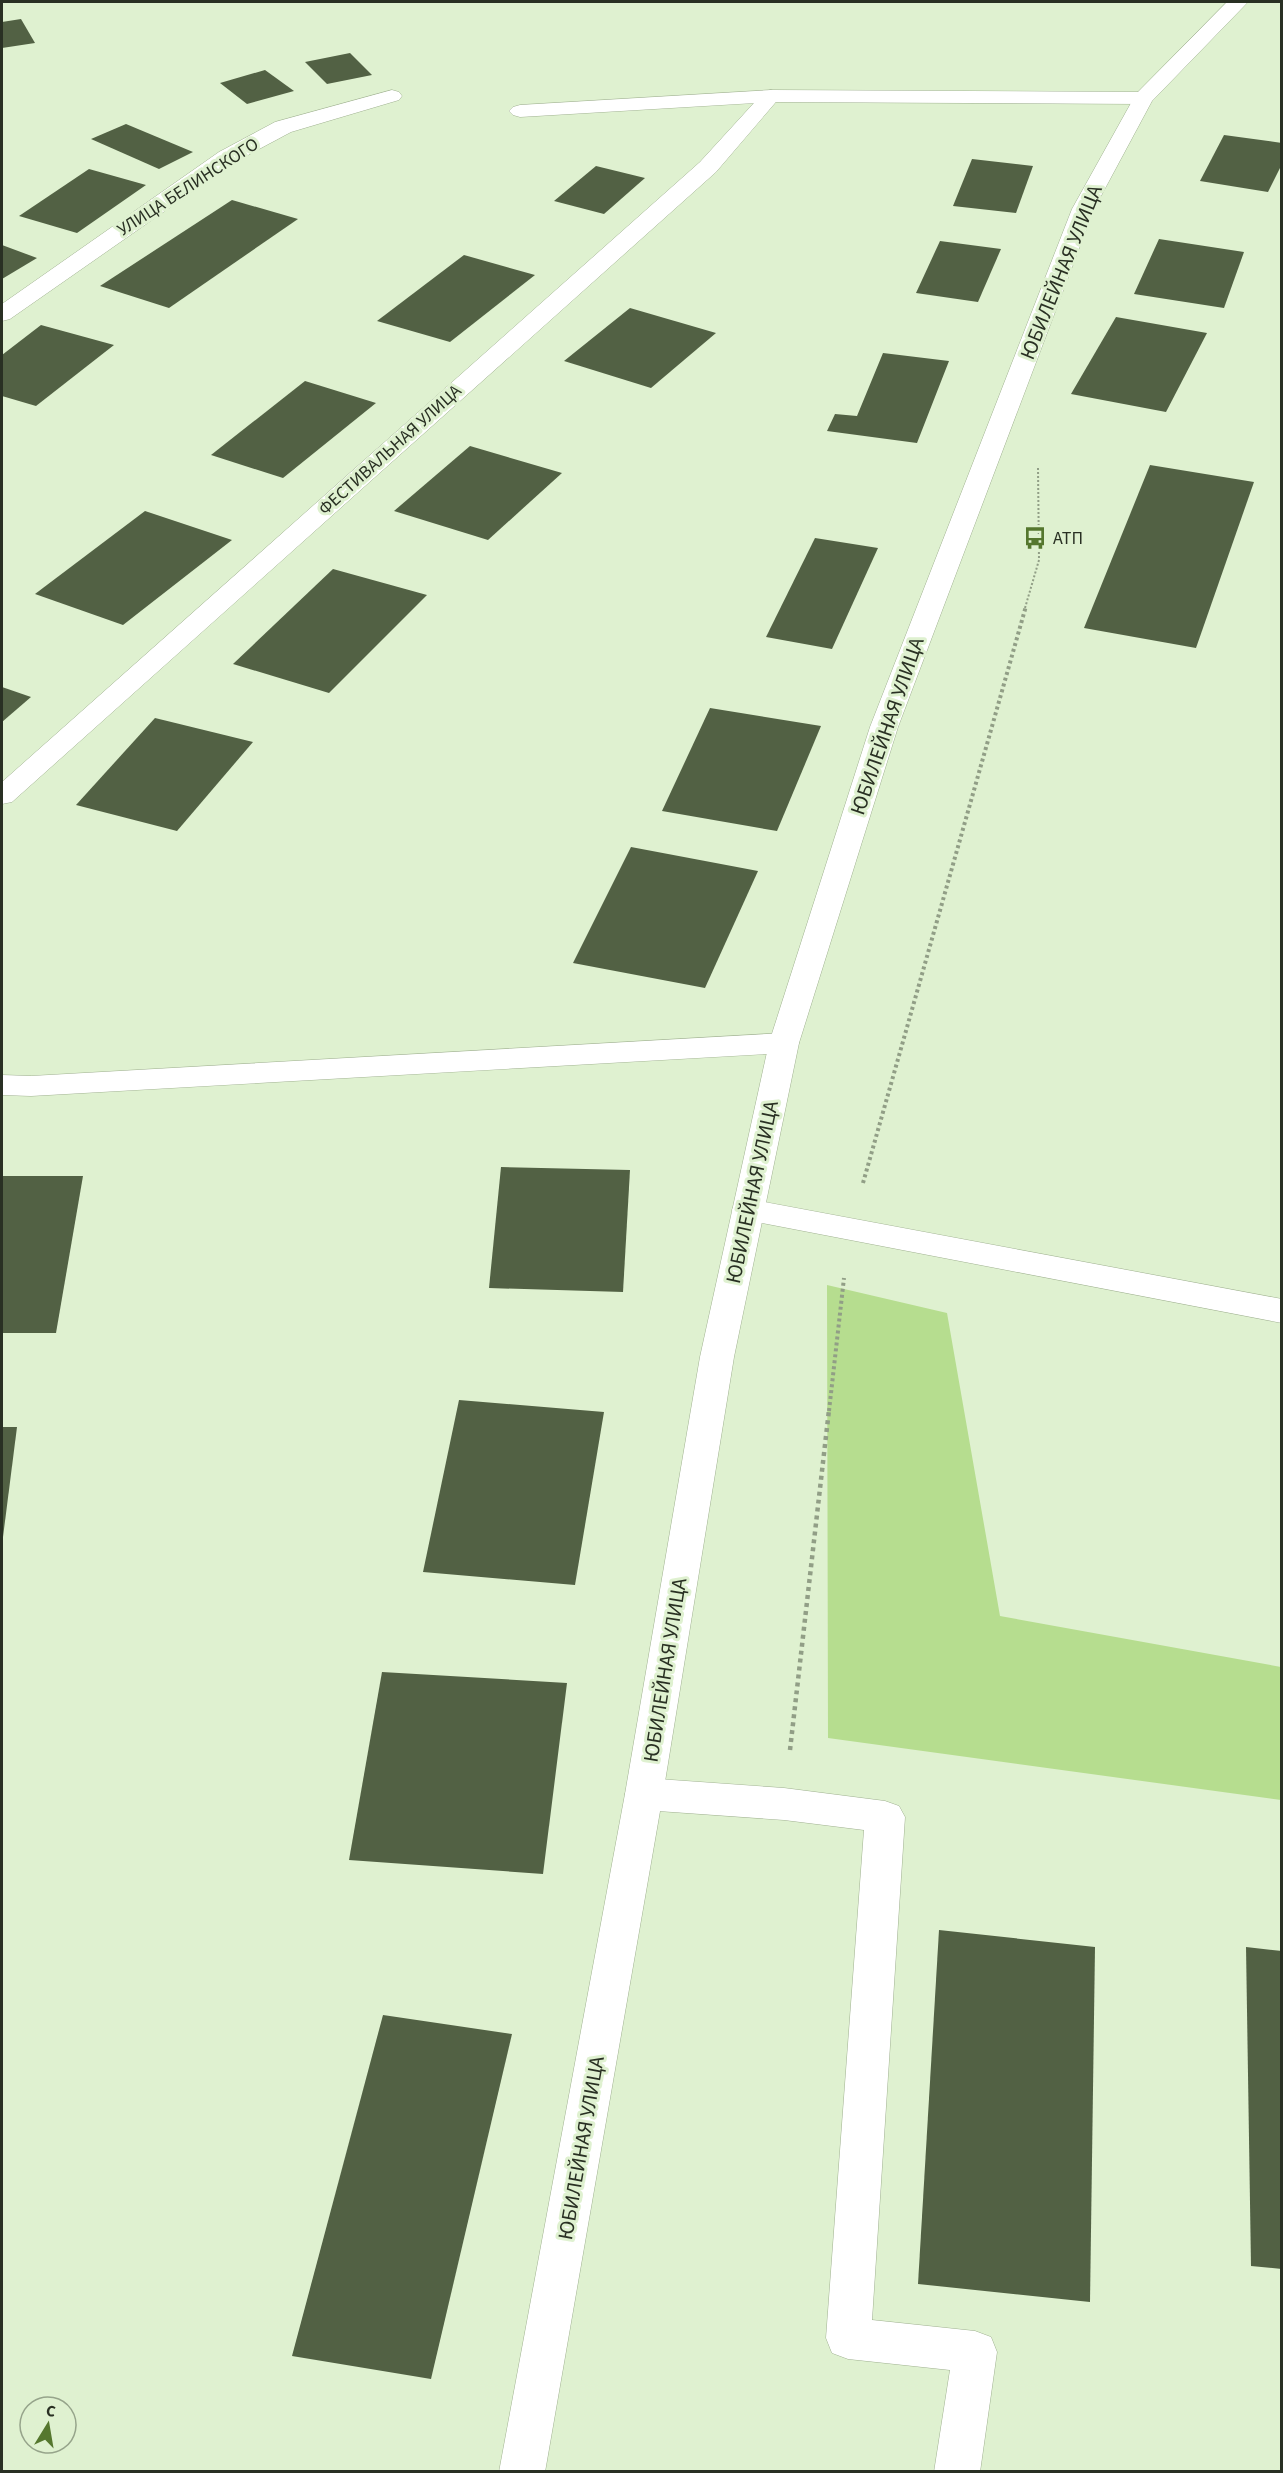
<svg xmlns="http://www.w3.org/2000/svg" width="1283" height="2473" font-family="'Source Sans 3',sans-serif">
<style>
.green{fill:#b6dd8f}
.building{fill:#526144}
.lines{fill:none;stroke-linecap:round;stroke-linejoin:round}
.service-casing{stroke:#a0b191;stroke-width:1}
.minor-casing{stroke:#a0b191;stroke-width:1}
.tertiary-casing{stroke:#a0b191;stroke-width:1}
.path-far2{stroke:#919e86;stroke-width:2;stroke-dasharray:2 2;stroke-linecap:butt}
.path-far1{stroke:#919e86;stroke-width:4;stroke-dasharray:3 3;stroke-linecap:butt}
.path{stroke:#919e86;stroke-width:4.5;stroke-dasharray:4 4;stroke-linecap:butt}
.service{fill:#fff;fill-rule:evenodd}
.minor{fill:#fff;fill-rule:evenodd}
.tertiary{fill:#fff;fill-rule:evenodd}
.labels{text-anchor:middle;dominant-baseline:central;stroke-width:6;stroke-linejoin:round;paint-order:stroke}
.far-street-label{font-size:18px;fill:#293023;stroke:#dff1d0}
.far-poi-label{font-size:18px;fill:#293023;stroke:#dff1d0;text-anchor:start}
.street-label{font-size:21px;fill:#293023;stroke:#dff1d0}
</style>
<rect width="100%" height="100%" fill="#dff1d0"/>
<path class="green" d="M 827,1285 L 947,1313 L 1000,1616 L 1281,1667 L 1281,1800 L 828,1738 Z"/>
<g class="building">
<path d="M 21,19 L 35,43 L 2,48 L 2,22 Z"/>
<path d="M 350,53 L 372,75 L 327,84 L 305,62 Z"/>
<path d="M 265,70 L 294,91 L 247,104 L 220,83 Z"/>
<path d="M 126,124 L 193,152 L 159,169 L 91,139 Z"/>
<path d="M 1224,135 L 1282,143 L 1282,164 L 1268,192 L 1200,181 Z"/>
<path d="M 972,159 L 1033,166 L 1016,213 L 953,206 Z"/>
<path d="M 596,166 L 645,178 L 604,214 L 554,201 Z"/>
<path d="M 89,169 L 146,185 L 77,233 L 19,216 Z"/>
<path d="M 232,200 L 298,219 L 169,308 L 100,286 Z"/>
<path d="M 1159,239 L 1244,252 L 1224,308 L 1134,294 Z"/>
<path d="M 940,241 L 1001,249 L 978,302 L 916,293 Z"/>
<path d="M 2,245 L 37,258 L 2,279 Z"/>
<path d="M 464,255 L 535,275 L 450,342 L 377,321 Z"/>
<path d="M 630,308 L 716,333 L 651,388 L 564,361 Z"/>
<path d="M 1116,317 L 1207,333 L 1166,412 L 1071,394 Z"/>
<path d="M 41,325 L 114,345 L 36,406 L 2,396 L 2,355 Z"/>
<path d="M 883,353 L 949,361 L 917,443 L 827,431 L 835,414 L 857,416 Z"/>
<path d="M 305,381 L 376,403 L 283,478 L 211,455 Z"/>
<path d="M 470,446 L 562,473 L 488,540 L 394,511 Z"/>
<path d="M 1150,465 L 1254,482 L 1196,648 L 1084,628 Z"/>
<path d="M 145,511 L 232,540 L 123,625 L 35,594 Z"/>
<path d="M 815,538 L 878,548 L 832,649 L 766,637 Z"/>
<path d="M 333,569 L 427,595 L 329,693 L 233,664 Z"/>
<path d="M 2,687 L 31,697 L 2,722 Z"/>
<path d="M 710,708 L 821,726 L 777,831 L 662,811 Z"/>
<path d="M 155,718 L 253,742 L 177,831 L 76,805 Z"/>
<path d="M 631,847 L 758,871 L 705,988 L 573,963 Z"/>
<path d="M 501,1167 L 630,1170 L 623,1292 L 489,1288 Z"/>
<path d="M 2,1176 L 83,1176 L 56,1333 L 2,1333 Z"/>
<path d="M 459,1400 L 604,1412 L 575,1585 L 423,1572 Z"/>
<path d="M 2,1427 L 17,1427 L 3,1537 L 2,1537 Z"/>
<path d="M 382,1672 L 567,1683 L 543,1874 L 349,1860 Z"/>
<path d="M 939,1930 L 1095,1947 L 1090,2302 L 918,2284 Z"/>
<path d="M 1246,1947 L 1282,1951 L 1282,2269 L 1251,2266 Z"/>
<path d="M 383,2015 L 512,2034 L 431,2379 L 292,2356 Z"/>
</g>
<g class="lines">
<g class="service-casing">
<g id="service">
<path d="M 771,90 L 1143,92 L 1150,94 L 1153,98 L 1150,102 L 1143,104 L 771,102 L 520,117 L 513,115 L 509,111 L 513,107 L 520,105 Z"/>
<path d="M 784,1033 L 795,1036 L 799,1043 L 795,1050 L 784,1053 L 31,1096 L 2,1095 L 2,1075 L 31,1076 Z"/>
<path d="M 748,1199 L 1282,1299 L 1282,1323 L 736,1218 L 732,1210 L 736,1202 Z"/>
<path d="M 644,1778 L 784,1788 L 885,1801 L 899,1806 L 905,1817 L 872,2320 L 975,2331 L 991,2337 L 997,2352 L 980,2472 L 934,2472 L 950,2370 L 848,2359 L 832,2353 L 826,2338 L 864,1830 L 784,1820 L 644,1810 L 630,1805 L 625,1794 L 630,1783 Z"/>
</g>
</g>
<g class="minor-casing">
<g id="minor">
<path d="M 392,90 L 399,92 L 402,96 L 399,100 L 291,132 L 235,162 L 10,319 L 2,321 L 2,304 L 219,152 L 275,122 Z"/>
<path d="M 771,90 L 778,92 L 781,96 L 716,172 L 12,802 L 2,804 L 2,782 L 700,162 L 764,92 Z"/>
</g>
</g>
<g class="tertiary-casing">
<path id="tertiary" d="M 1227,2 L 1248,2 L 1152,101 L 1094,209 L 898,727 L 799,1043 L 734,1357 L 663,1794 L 545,2472 L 499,2472 L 625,1794 L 700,1357 L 769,1043 L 870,727 L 1072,209 L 1136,94 Z"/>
</g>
<path class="path-far2" d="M 1025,608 L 1039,560 L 1038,468"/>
<g class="path-far1">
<path d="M 863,1183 L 1026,606"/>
<path d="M 829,1411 L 844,1278"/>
</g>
<path class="path" d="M 790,1750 L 829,1410"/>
<use href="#service" class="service"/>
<use href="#minor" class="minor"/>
<use href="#tertiary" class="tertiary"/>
</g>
<defs>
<g id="bus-bare" transform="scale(1.8)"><path d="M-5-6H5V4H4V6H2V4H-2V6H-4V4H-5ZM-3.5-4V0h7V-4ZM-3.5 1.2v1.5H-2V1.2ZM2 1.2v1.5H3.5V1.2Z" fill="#55772e" stroke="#dff1d0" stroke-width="2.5" paint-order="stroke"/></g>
</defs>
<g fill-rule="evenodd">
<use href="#bus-bare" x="1035" y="538"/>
</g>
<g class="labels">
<g class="far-street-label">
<text transform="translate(188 187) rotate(-33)">УЛИЦА БЕЛИНСКОГО</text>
<text transform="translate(390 450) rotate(-42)">ФЕСТИВАЛЬНАЯ УЛИЦА</text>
</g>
<g class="far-poi-label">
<text x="1053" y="538">АТП</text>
</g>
<g class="street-label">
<text transform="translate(1061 272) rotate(-68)">ЮБИЛЕЙНАЯ УЛИЦА</text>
<text transform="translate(887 726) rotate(-71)">ЮБИЛЕЙНАЯ УЛИЦА</text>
<text transform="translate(752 1192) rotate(-78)">ЮБИЛЕЙНАЯ УЛИЦА</text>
<text transform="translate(665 1670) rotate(-81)">ЮБИЛЕЙНАЯ УЛИЦА</text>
<text transform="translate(581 2148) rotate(-80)">ЮБИЛЕЙНАЯ УЛИЦА</text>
</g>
</g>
<rect width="1283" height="2473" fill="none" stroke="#293023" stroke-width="6"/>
<g transform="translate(48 2425) rotate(11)"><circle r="28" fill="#dff1d0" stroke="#96a48b" stroke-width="1.5"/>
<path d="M0-4.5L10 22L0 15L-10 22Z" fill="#55772e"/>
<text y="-9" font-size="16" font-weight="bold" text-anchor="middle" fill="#293023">С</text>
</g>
</svg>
